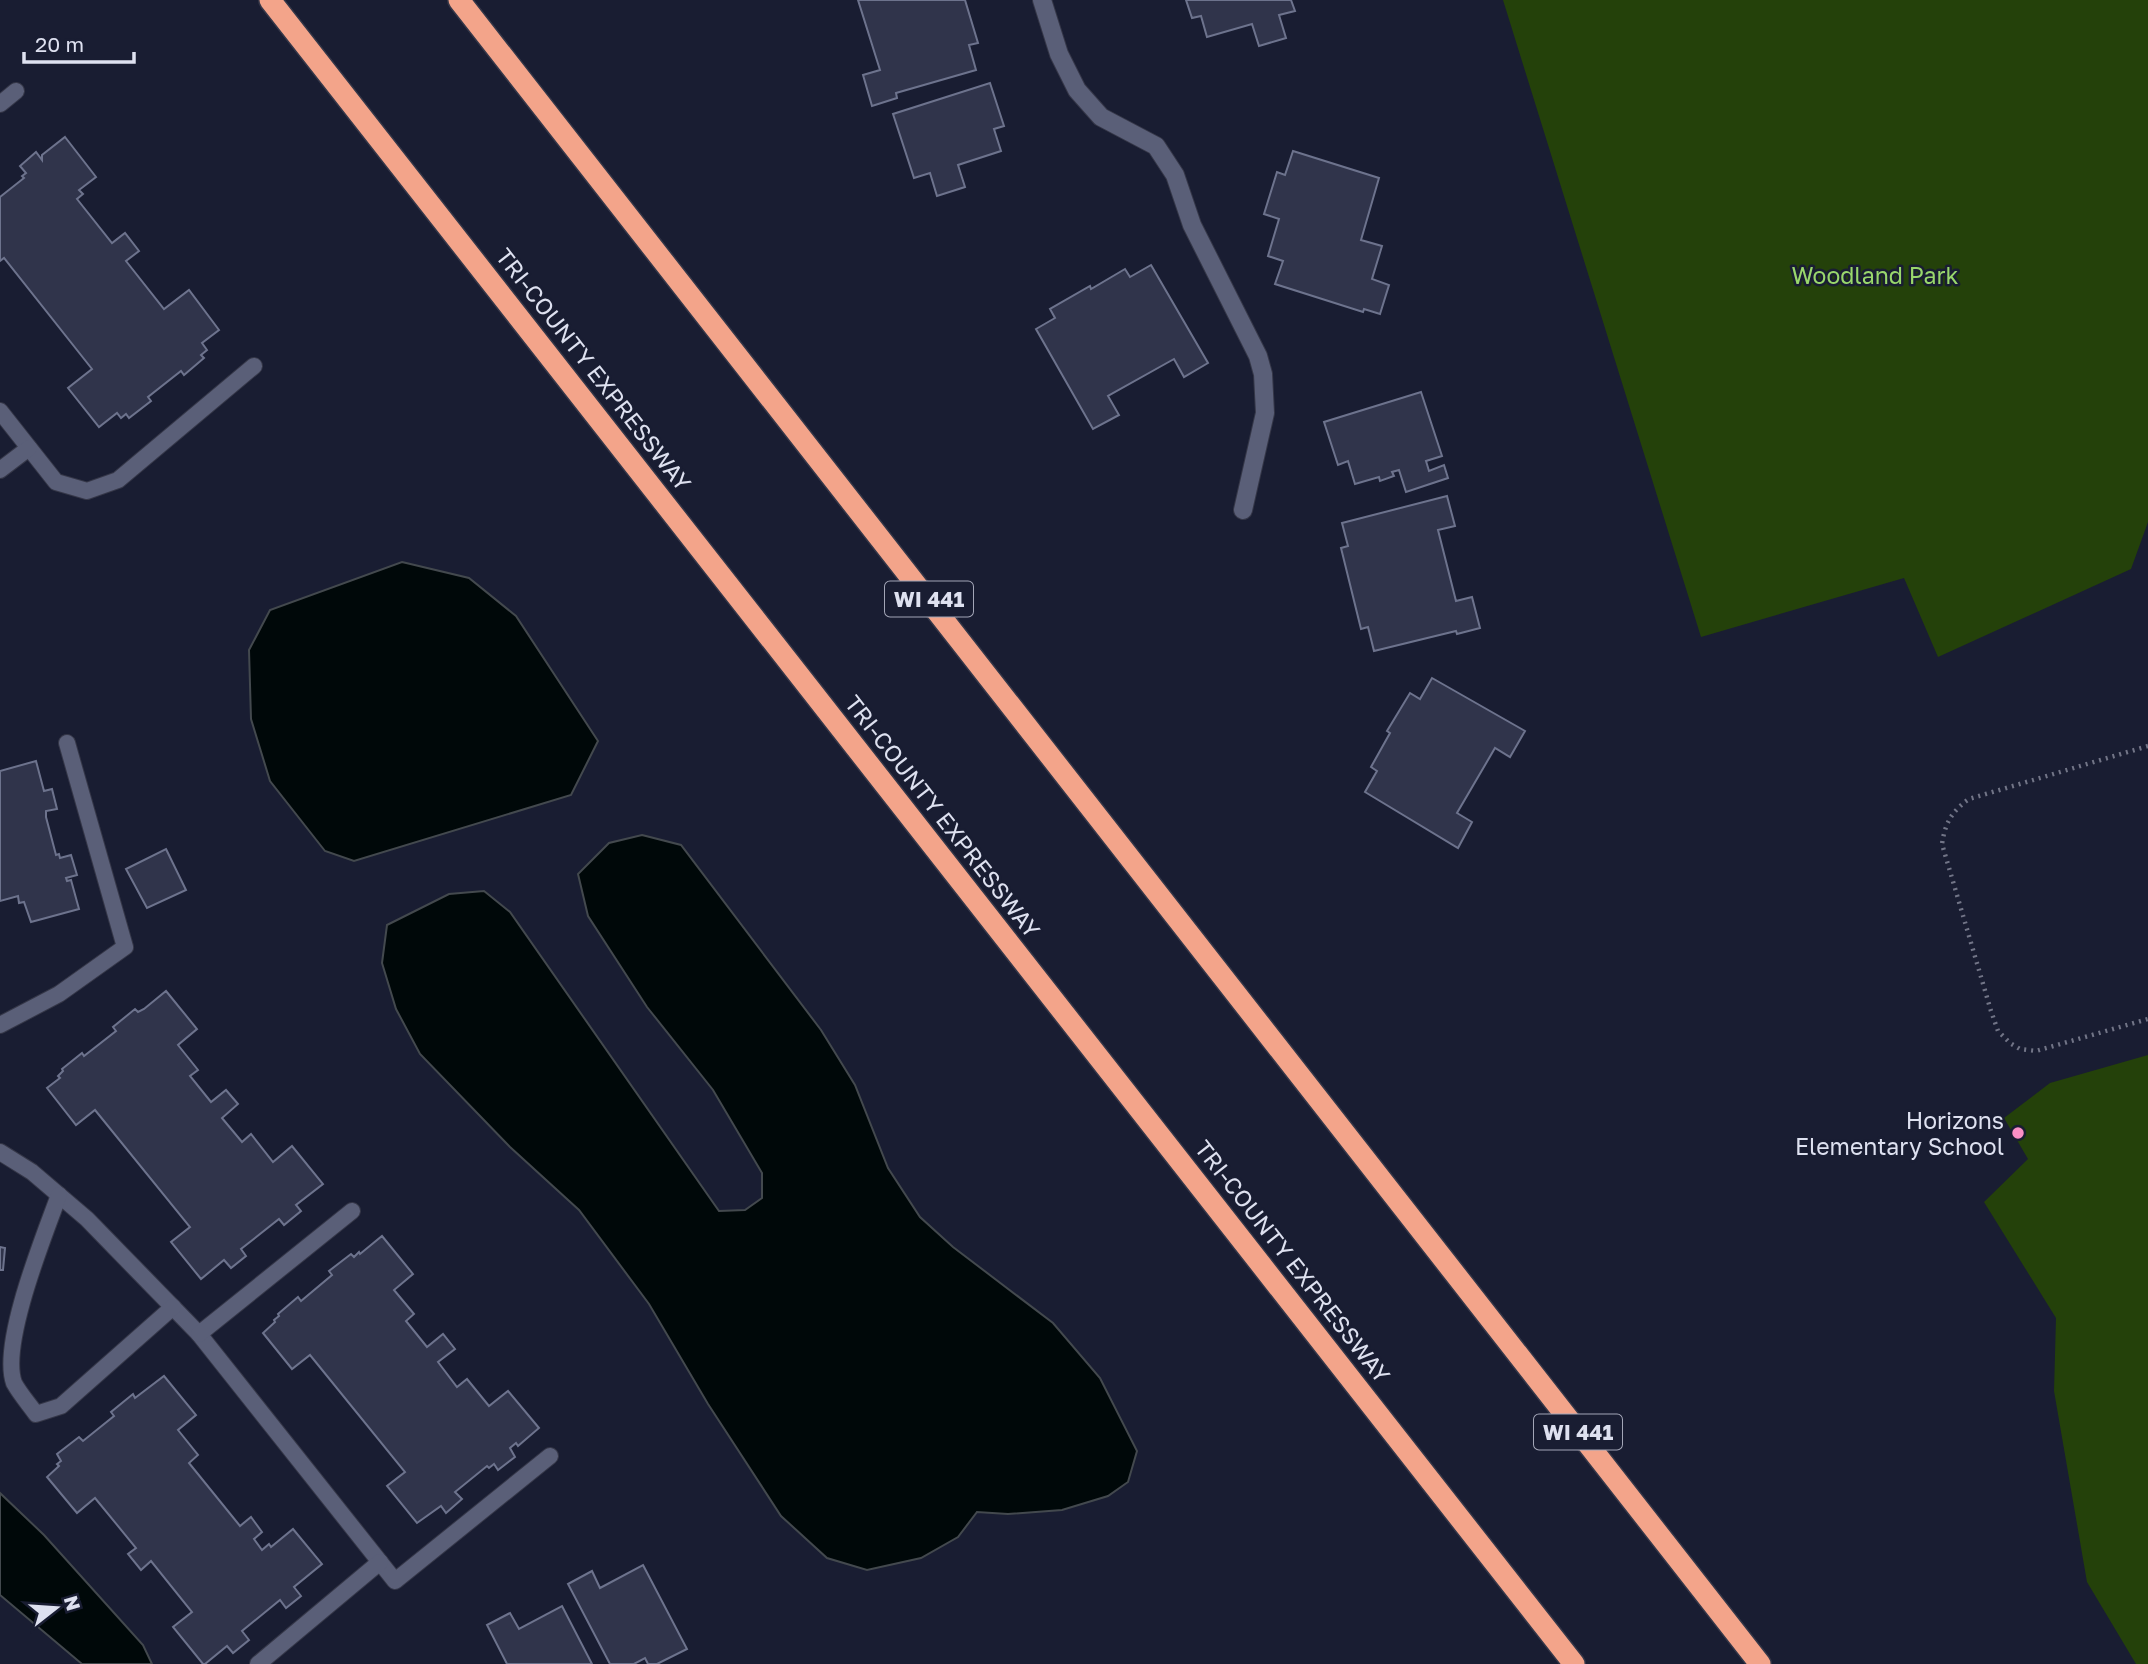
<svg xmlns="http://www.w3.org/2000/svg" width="2148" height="1664" font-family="'Golos Text',sans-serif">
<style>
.green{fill:#24410a}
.water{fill:#000809;stroke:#43494e;stroke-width:2}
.building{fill:#30344b;stroke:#6d738d;stroke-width:2}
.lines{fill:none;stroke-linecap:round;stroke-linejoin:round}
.lane-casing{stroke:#353748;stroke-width:18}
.street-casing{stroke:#353748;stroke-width:20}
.highway-casing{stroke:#353748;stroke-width:24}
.path{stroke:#727587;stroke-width:4.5;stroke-dasharray:2 5;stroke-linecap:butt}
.lane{stroke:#5a5f78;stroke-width:16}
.street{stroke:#5a5f78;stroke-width:18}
.highway{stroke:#f3a48a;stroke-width:21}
.poi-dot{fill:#fb8fc5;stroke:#191d32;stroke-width:2.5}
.labels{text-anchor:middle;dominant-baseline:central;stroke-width:5;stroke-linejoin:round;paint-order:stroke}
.shield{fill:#191d32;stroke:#a3a6b7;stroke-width:2}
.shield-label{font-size:21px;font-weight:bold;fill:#dee1f0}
.park-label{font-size:23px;fill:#99d76c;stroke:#191d32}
.street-label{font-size:23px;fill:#dee1f0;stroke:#191d32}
.poi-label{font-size:23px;fill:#dee1f0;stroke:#191d32;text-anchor:end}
</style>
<rect width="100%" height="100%" fill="#191d32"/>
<g class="green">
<path d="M 1503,0 L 2148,0 L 2148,522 L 2131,569 L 1938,657 L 1904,578 L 1701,637 Z"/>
<path d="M 2148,1055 L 2148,1664 L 2136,1664 L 2087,1582 L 2054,1391 L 2056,1318 L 1984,1202 L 2028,1159 L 2004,1118 L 2050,1083 Z"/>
</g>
<g class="water">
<path d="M 402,562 L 469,578 L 516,616 L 598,741 L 571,795 L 354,861 L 325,851 L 270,781 L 251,719 L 249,650 L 270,610 Z"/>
<path d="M 642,835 L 681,845 L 821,1030 L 855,1085 L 888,1168 L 920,1217 L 953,1247 L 1053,1323 L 1100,1378 L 1137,1451 L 1128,1482 L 1108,1496 L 1062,1510 L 1008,1514 L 977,1512 L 958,1537 L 921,1558 L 867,1570 L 827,1558 L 781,1516 L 708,1404 L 649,1304 L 579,1210 L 510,1147 L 420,1054 L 396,1009 L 382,963 L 387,925 L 449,894 L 484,891 L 510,912 L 719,1211 L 745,1210 L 762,1198 L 762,1173 L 713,1090 L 647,1007 L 588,916 L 578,874 L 609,843 Z"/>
<path d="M 0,1493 L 44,1535 L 143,1645 L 152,1664 L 82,1664 L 0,1595 Z"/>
</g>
<g class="building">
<path d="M 858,0 L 965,0 L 978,43 L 969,45 L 976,70 L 896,93 L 897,98 L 872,106 L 863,75 L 880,70 Z"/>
<path d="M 1186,0 L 1291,0 L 1295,11 L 1279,15 L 1286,38 L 1259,46 L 1252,24 L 1207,37 L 1201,16 L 1192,18 Z"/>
<path d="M 990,83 L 1004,126 L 994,129 L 1001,151 L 958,165 L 965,187 L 937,196 L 930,173 L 914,178 L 893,114 Z"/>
<path d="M 65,137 L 96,177 L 79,190 L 83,194 L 77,199 L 112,243 L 125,233 L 139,251 L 126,261 L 164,309 L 189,290 L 219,330 L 202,343 L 207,350 L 201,355 L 204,358 L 184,375 L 181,371 L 148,397 L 151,401 L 129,418 L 126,414 L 121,418 L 117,413 L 99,427 L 68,388 L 92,369 L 4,258 L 0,261 L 0,197 L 24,178 L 22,176 L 26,173 L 20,166 L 36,152 L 42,160 L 42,155 Z"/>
<path d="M 1293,151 L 1379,178 L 1361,240 L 1382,246 L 1372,279 L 1389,285 L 1380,314 L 1364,309 L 1363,312 L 1275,284 L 1283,261 L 1268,256 L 1279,219 L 1264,214 L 1277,172 L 1285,175 Z"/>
<path d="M 1151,265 L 1208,363 L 1184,377 L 1174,359 L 1108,396 L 1119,415 L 1093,429 L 1036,329 L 1055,318 L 1050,309 L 1090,286 L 1091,289 L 1125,269 L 1130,277 Z"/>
<path d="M 1421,392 L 1442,456 L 1426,461 L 1429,471 L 1444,465 L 1448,478 L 1406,492 L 1399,470 L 1392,472 L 1394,476 L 1380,481 L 1379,477 L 1355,484 L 1348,461 L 1338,465 L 1324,422 Z"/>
<path d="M 1447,496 L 1455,526 L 1438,530 L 1456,601 L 1472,597 L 1480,628 L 1457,634 L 1456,631 L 1374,651 L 1368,627 L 1361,629 L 1341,548 L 1348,546 L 1342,523 Z"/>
<path d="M 1432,678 L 1525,731 L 1510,757 L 1495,748 L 1457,813 L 1472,822 L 1458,848 L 1365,792 L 1377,771 L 1371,767 L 1390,733 L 1387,731 L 1410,693 L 1420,699 Z"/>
<path d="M 36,761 L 44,791 L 52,789 L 57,809 L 46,811 L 46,817 L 56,855 L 59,854 L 60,858 L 71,855 L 77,875 L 66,878 L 67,881 L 71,880 L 79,909 L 31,922 L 24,902 L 19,903 L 18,896 L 0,901 L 0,771 Z"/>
<path d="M 166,849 L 186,890 L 147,908 L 126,869 Z"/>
<path d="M 166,991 L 197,1029 L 178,1045 L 198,1070 L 190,1076 L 211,1102 L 226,1090 L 238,1104 L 222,1118 L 242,1142 L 251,1134 L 273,1162 L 292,1146 L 323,1184 L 296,1205 L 301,1211 L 284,1225 L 279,1219 L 241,1249 L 246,1256 L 231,1268 L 224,1260 L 201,1279 L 171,1242 L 190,1227 L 95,1110 L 76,1125 L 47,1088 L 60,1078 L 58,1076 L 63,1071 L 62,1069 L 82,1053 L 84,1056 L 116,1031 L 113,1027 L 135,1009 L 138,1012 L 144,1009 Z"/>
<path d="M 382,1236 L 413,1274 L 394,1290 L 414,1314 L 406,1321 L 427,1347 L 443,1334 L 455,1349 L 438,1362 L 457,1387 L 467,1379 L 489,1406 L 508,1391 L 539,1428 L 518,1446 L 516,1443 L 510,1448 L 515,1457 L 498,1470 L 494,1464 L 489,1468 L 487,1466 L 455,1492 L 462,1499 L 446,1513 L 441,1506 L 417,1523 L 387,1486 L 405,1472 L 310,1355 L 292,1369 L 263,1333 L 275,1322 L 274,1320 L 279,1316 L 278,1314 L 298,1297 L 301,1301 L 332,1275 L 329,1271 L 351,1254 L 354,1257 L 359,1252 L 360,1254 Z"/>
<path d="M 0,1247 L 5,1248 L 3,1270 L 0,1270 Z"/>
<path d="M 164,1376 L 196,1415 L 178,1430 L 198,1455 L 189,1463 L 240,1526 L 251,1517 L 262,1532 L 254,1539 L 262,1550 L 269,1544 L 271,1547 L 293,1529 L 322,1564 L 294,1587 L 301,1596 L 286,1608 L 280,1600 L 242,1631 L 249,1640 L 233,1653 L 227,1646 L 205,1664 L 203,1664 L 173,1627 L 192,1612 L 151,1561 L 141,1570 L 128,1554 L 136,1548 L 95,1498 L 77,1513 L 47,1477 L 59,1466 L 57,1464 L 61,1461 L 57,1454 L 79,1437 L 83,1441 L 114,1416 L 111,1412 L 133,1394 L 135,1398 Z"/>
<path d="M 643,1565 L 687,1649 L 657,1664 L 648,1664 L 645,1658 L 634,1664 L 610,1664 L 568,1584 L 592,1571 L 600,1588 Z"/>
<path d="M 562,1606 L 592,1664 L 507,1664 L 487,1625 L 510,1613 L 519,1629 Z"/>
</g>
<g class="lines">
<g class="lane-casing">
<g id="lane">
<path d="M 0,104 L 16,91"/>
<path d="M 0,411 L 56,482 L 87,491 L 118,480 L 254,366"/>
<path d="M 0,470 L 29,448"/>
<path d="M 0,1025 L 59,994 L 125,947 L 67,743"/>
<path d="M 0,1152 L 32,1172 L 87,1219 L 199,1334 L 395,1581 L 550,1456"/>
<path d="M 59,1195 C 44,1236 0,1344 14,1383 C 20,1394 29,1404 36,1414 L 61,1406 L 173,1307"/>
<path d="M 199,1334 L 352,1211"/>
<path d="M 258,1664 L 380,1562"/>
</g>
</g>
<g class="street-casing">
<path id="street" d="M 1042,0 L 1059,54 L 1077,90 L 1101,117 L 1156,146 L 1175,175 L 1192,225 L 1258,356 L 1263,374 L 1265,413 L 1243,510"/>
</g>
<g class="highway-casing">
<g id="highway">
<path d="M 270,0 L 1574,1664"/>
<path d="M 459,0 L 1760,1664"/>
</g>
</g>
<path class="path" d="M 2148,746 L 1969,799 C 1952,811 1945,823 1942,844 L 1991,1011 L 1998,1031 L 2010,1043 L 2020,1049 L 2036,1051 L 2148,1019"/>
<use href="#lane" class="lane"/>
<use href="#street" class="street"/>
<use href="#highway" class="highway"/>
</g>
<circle class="poi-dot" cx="2018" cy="1133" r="7"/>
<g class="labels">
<g class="shield">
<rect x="885" y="581.5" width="88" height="35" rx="5"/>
<rect x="1534" y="1414.5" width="88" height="35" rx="5"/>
</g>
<g class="shield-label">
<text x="929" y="599">WI 441</text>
<text x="1578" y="1432">WI 441</text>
</g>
<g class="park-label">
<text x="1875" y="275">Woodland Park</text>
</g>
<g class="street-label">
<text transform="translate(594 369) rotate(52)">TRI-COUNTY EXPRESSWAY</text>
<text transform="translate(943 816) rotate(52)">TRI-COUNTY EXPRESSWAY</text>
<text transform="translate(1293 1261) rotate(52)">TRI-COUNTY EXPRESSWAY</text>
</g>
<g class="poi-label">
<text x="2004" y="1120">Horizons<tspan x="2004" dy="26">Elementary School</tspan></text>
</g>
</g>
<g transform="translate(56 1608) rotate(73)" stroke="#191d32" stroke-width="5" paint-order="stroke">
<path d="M0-5L12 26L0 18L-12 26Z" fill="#dee1f0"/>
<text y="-10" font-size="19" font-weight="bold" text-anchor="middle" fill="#dee1f0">N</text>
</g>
<path d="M24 52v10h110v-10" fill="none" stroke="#dee1f0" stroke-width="3.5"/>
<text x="35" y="52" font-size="21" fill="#dee1f0" stroke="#191d32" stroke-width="5" paint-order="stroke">20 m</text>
</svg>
